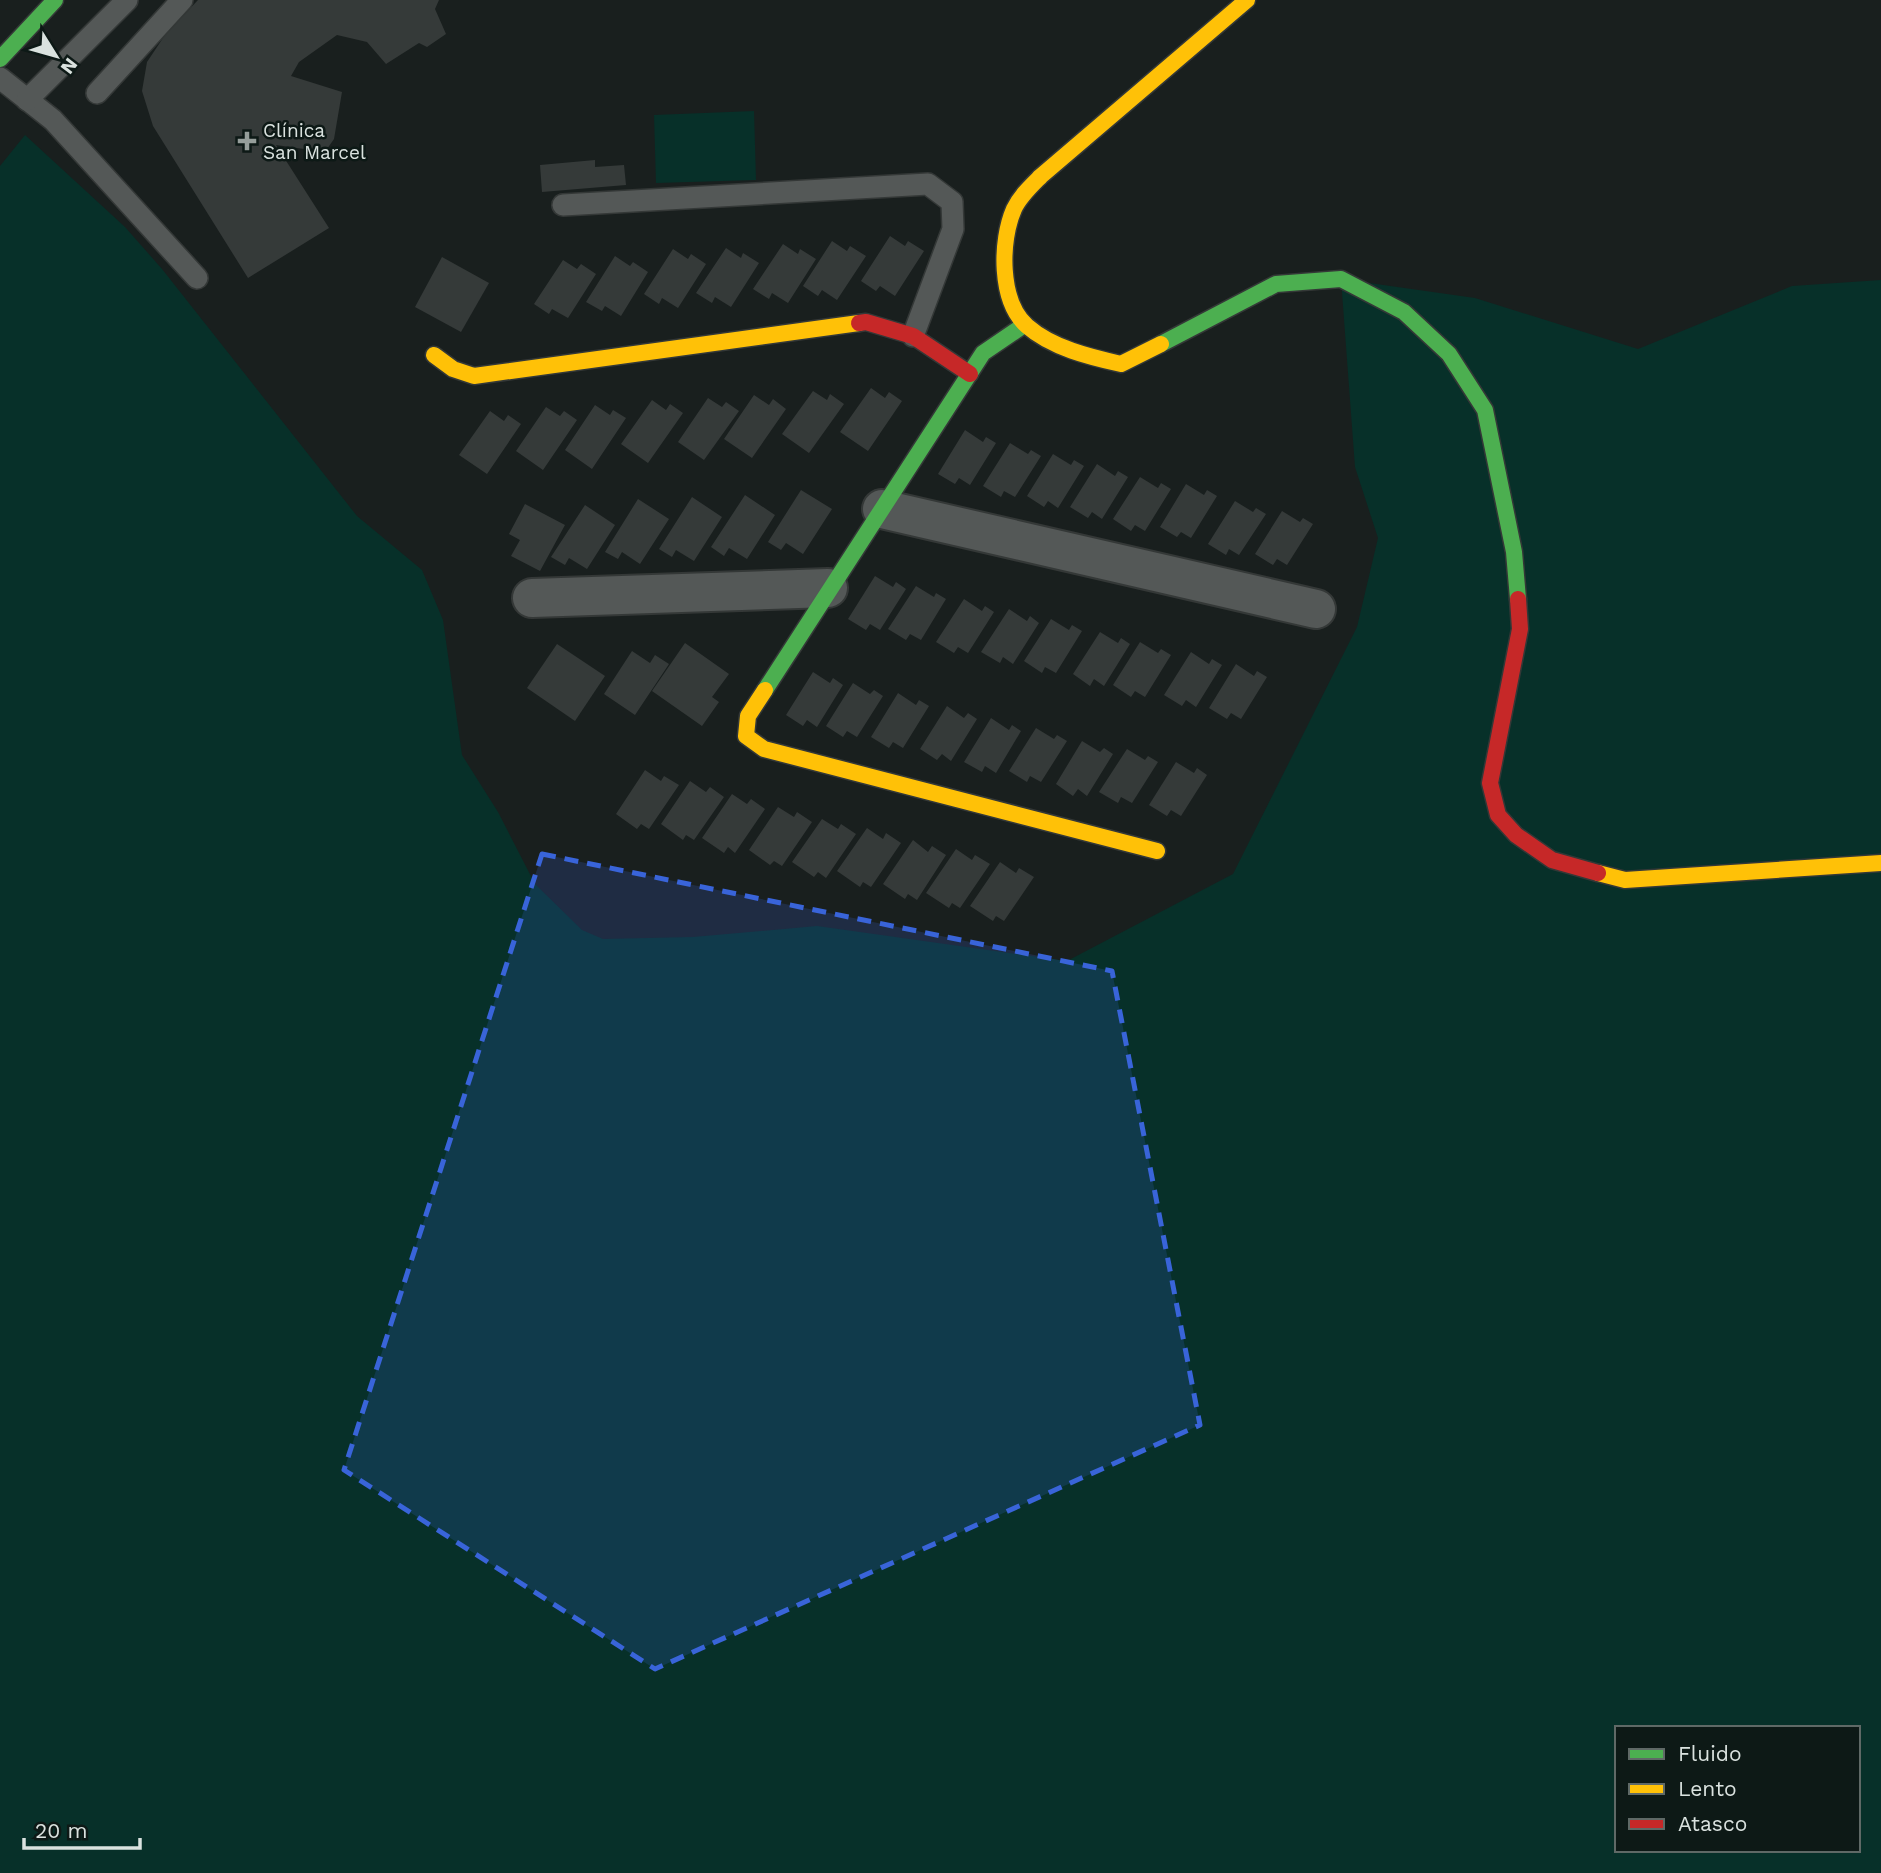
<svg xmlns="http://www.w3.org/2000/svg" width="1881" height="1873" font-family="'Work Sans',sans-serif">
<style>
.green{fill:#073029;fill-rule:evenodd}
.building{fill:#353a39}
.lines{fill:none;stroke-linecap:round;stroke-linejoin:round}
.lane-casing{stroke:#343837;stroke-width:24}
.street-casing{stroke:#343837;stroke-width:42}
.fast-casing{stroke:#343837;stroke-width:19}
.slow-casing{stroke:#343837;stroke-width:19}
.jam-casing{stroke:#343837;stroke-width:19}
.lane{stroke:#545857;stroke-width:21}
.street{stroke:#545857;stroke-width:38}
.fast{stroke:#4caf50;stroke-width:16}
.slow{stroke:#ffc107;stroke-width:16}
.jam{stroke:#c62828;stroke-width:16}
.marked{fill:#3964d9;fill-opacity:0.2;stroke:#3964d9;stroke-width:5;stroke-dasharray:14 9;stroke-linejoin:round}
.poi-dot{fill:#969e9b;stroke:#0d1916;stroke-width:2.5}
.labels{text-anchor:middle;dominant-baseline:central;stroke-width:5;stroke-linejoin:round;paint-order:stroke}
.poi-label{font-size:19px;fill:#dae2df;stroke:#0d1916;text-anchor:start}
</style>
<rect width="100%" height="100%" fill="#191f1e"/>
<g class="green">
<path d="M 754,111 L 756,180 L 656,183 L 654,115 Z"/>
<path d="M 25,135 L 125,227 L 162,269 L 357,516 L 422,570 L 443,620 L 462,755 L 498,812 L 535,884 L 582,930 L 603,939 L 693,937 L 817,926 L 1067,961 L 1233,874 L 1357,627 L 1378,538 L 1355,467 L 1341,279 L 1475,298 L 1638,349 L 1792,286 L 1881,280 L 1881,1873 L 0,1873 L 0,166 ZM 1617,1728 L 1858,1728 L 1858,1850 L 1617,1850 Z"/>
</g>
<g class="building">
<path d="M 198,0 L 439,0 L 435,9 L 446,34 L 427,47 L 419,43 L 386,64 L 367,42 L 337,35 L 299,62 L 291,76 L 342,92 L 334,139 L 327,149 L 318,151 L 276,145 L 329,228 L 248,278 L 153,126 L 142,91 L 147,62 L 165,35 Z"/>
<path d="M 595,160 L 595,167 L 624,165 L 626,185 L 542,192 L 540,165 Z"/>
<path d="M 890,236 L 905,246 L 908,241 L 924,251 L 895,296 L 880,286 L 876,291 L 861,281 Z"/>
<path d="M 832,241 L 847,251 L 850,246 L 866,256 L 837,300 L 822,290 L 818,296 L 803,286 Z"/>
<path d="M 783,244 L 798,254 L 800,249 L 816,259 L 788,303 L 772,293 L 769,299 L 753,289 Z"/>
<path d="M 726,248 L 741,258 L 743,253 L 759,263 L 731,307 L 715,297 L 712,303 L 696,293 Z"/>
<path d="M 673,249 L 688,259 L 691,254 L 706,264 L 678,308 L 662,298 L 659,304 L 644,294 Z"/>
<path d="M 615,256 L 630,266 L 633,262 L 648,272 L 621,316 L 605,306 L 602,311 L 586,302 Z"/>
<path d="M 442,257 L 489,283 L 461,332 L 415,307 Z"/>
<path d="M 563,260 L 577,269 L 581,264 L 596,274 L 568,318 L 552,309 L 549,314 L 534,304 Z"/>
<path d="M 871,388 L 885,398 L 889,392 L 902,401 L 868,451 L 840,432 Z"/>
<path d="M 813,391 L 827,400 L 830,394 L 844,404 L 809,453 L 782,434 Z"/>
<path d="M 754,395 L 769,405 L 773,399 L 786,409 L 752,458 L 724,439 Z"/>
<path d="M 708,398 L 722,407 L 726,402 L 739,411 L 704,460 L 678,442 Z"/>
<path d="M 652,400 L 666,410 L 670,404 L 683,413 L 648,463 L 621,444 Z"/>
<path d="M 595,405 L 610,415 L 613,410 L 626,418 L 592,469 L 565,450 Z"/>
<path d="M 546,407 L 560,416 L 564,411 L 577,420 L 543,470 L 516,451 Z"/>
<path d="M 490,411 L 504,421 L 508,415 L 521,424 L 487,474 L 459,455 Z"/>
<path d="M 965,430 L 983,442 L 986,437 L 996,443 L 970,485 L 959,478 L 955,484 L 938,474 Z"/>
<path d="M 1010,443 L 1028,454 L 1031,450 L 1041,456 L 1015,497 L 1004,491 L 1001,497 L 983,486 Z"/>
<path d="M 1053,454 L 1071,465 L 1074,460 L 1084,466 L 1058,508 L 1048,501 L 1044,507 L 1027,496 Z"/>
<path d="M 1097,464 L 1115,476 L 1118,471 L 1128,477 L 1102,519 L 1092,512 L 1088,518 L 1070,507 Z"/>
<path d="M 1140,477 L 1158,488 L 1161,483 L 1171,489 L 1145,531 L 1135,525 L 1131,531 L 1113,519 Z"/>
<path d="M 1186,484 L 1204,495 L 1207,490 L 1217,496 L 1191,538 L 1181,532 L 1177,537 L 1160,527 Z"/>
<path d="M 801,490 L 832,509 L 803,554 L 786,543 L 781,550 L 768,542 Z"/>
<path d="M 745,495 L 775,515 L 747,559 L 729,548 L 724,556 L 711,547 Z"/>
<path d="M 692,497 L 722,517 L 694,561 L 676,550 L 672,557 L 659,549 Z"/>
<path d="M 638,499 L 669,519 L 640,564 L 622,552 L 618,559 L 605,552 Z"/>
<path d="M 1235,501 L 1253,512 L 1256,508 L 1266,514 L 1239,555 L 1229,549 L 1226,555 L 1208,544 Z"/>
<path d="M 525,504 L 565,525 L 540,571 L 511,556 L 520,540 L 509,534 Z"/>
<path d="M 585,505 L 615,525 L 587,569 L 569,558 L 565,565 L 551,557 Z"/>
<path d="M 1282,511 L 1300,522 L 1303,518 L 1313,524 L 1287,565 L 1277,559 L 1273,565 L 1255,554 Z"/>
<path d="M 875,576 L 893,587 L 896,582 L 906,589 L 880,630 L 870,624 L 866,630 L 848,619 Z"/>
<path d="M 916,586 L 934,597 L 936,593 L 946,599 L 921,640 L 910,634 L 906,640 L 888,629 Z"/>
<path d="M 964,599 L 982,611 L 985,606 L 994,612 L 968,653 L 958,647 L 954,653 L 936,642 Z"/>
<path d="M 1009,609 L 1027,621 L 1030,616 L 1039,623 L 1013,664 L 1003,657 L 1000,663 L 981,652 Z"/>
<path d="M 1051,619 L 1069,630 L 1072,625 L 1082,631 L 1056,673 L 1045,667 L 1042,673 L 1024,661 Z"/>
<path d="M 1100,632 L 1118,643 L 1121,638 L 1130,644 L 1104,686 L 1094,679 L 1090,686 L 1073,674 Z"/>
<path d="M 1140,642 L 1158,653 L 1161,649 L 1171,655 L 1145,697 L 1135,691 L 1131,697 L 1113,685 Z"/>
<path d="M 685,643 L 729,674 L 712,697 L 719,702 L 702,726 L 652,691 Z"/>
<path d="M 557,644 L 605,676 L 575,721 L 527,688 Z"/>
<path d="M 632,651 L 650,663 L 655,655 L 669,664 L 635,715 L 604,694 Z"/>
<path d="M 1191,652 L 1209,664 L 1212,659 L 1222,665 L 1196,707 L 1186,700 L 1182,706 L 1164,695 Z"/>
<path d="M 1236,664 L 1254,676 L 1257,671 L 1267,677 L 1241,719 L 1231,713 L 1227,719 L 1209,708 Z"/>
<path d="M 813,672 L 830,683 L 833,678 L 843,685 L 817,727 L 807,720 L 803,726 L 786,715 Z"/>
<path d="M 853,683 L 870,694 L 874,690 L 883,696 L 857,737 L 847,731 L 843,737 L 826,726 Z"/>
<path d="M 898,693 L 916,705 L 919,700 L 929,706 L 903,748 L 893,742 L 889,748 L 871,737 Z"/>
<path d="M 947,706 L 964,718 L 968,713 L 977,719 L 951,761 L 942,754 L 937,760 L 920,749 Z"/>
<path d="M 991,718 L 1009,730 L 1012,725 L 1021,731 L 996,773 L 985,766 L 982,772 L 964,762 Z"/>
<path d="M 1036,728 L 1054,739 L 1057,735 L 1067,741 L 1041,782 L 1030,776 L 1027,782 L 1009,771 Z"/>
<path d="M 1082,741 L 1100,752 L 1104,748 L 1113,754 L 1087,796 L 1078,789 L 1073,796 L 1056,784 Z"/>
<path d="M 1127,749 L 1145,760 L 1148,756 L 1158,762 L 1132,803 L 1121,797 L 1118,803 L 1099,792 Z"/>
<path d="M 1176,762 L 1194,773 L 1197,768 L 1207,775 L 1181,816 L 1171,810 L 1167,816 L 1149,805 Z"/>
<path d="M 645,770 L 661,781 L 664,776 L 679,785 L 649,829 L 641,824 L 637,829 L 616,814 Z"/>
<path d="M 690,781 L 706,792 L 710,787 L 724,797 L 694,840 L 686,835 L 683,840 L 661,824 Z"/>
<path d="M 732,794 L 747,804 L 751,799 L 765,809 L 735,853 L 728,847 L 724,853 L 702,838 Z"/>
<path d="M 778,807 L 794,817 L 797,812 L 812,822 L 782,866 L 774,861 L 770,865 L 749,850 Z"/>
<path d="M 822,819 L 838,829 L 841,824 L 856,834 L 826,878 L 818,872 L 814,877 L 792,862 Z"/>
<path d="M 867,828 L 883,839 L 886,833 L 901,843 L 871,887 L 863,882 L 860,887 L 837,871 Z"/>
<path d="M 913,840 L 928,852 L 932,846 L 946,855 L 917,900 L 908,894 L 905,899 L 883,884 Z"/>
<path d="M 956,849 L 972,860 L 975,855 L 990,864 L 960,908 L 952,903 L 949,908 L 926,893 Z"/>
<path d="M 1000,862 L 1016,873 L 1019,868 L 1034,877 L 1004,921 L 996,916 L 993,921 L 970,906 Z"/>
</g>
<g class="lines">
<g class="lane-casing">
<g id="lane">
<path d="M 0,78 L 53,120 L 197,278"/>
<path d="M 97,93 L 182,0"/>
<path d="M 27,100 L 127,0"/>
<path d="M 563,205 L 928,184 L 952,202 L 953,229 L 913,336"/>
</g>
</g>
<g class="street-casing">
<g id="street">
<path d="M 882,509 L 1316,609"/>
<path d="M 532,598 L 828,588"/>
</g>
</g>
<g class="fast-casing">
<g id="fast">
<path d="M 0,59 L 55,0"/>
<path d="M 1161,344 L 1276,284 L 1341,279 L 1404,312 L 1449,354 L 1485,410 L 1514,552 L 1518,599"/>
<path d="M 765,690 L 983,353 L 1024,325"/>
</g>
</g>
<g class="slow-casing">
<g id="slow">
<path d="M 1161,344 L 1121,364 C 1090,357 1052,348 1027,326 C 999,301 1000,241 1014,209 C 1020,196 1031,186 1041,176 L 1247,0"/>
<path d="M 434,355 L 453,369 L 474,376 L 859,323"/>
<path d="M 765,690 L 748,716 L 746,736 L 764,749 L 1157,851"/>
<path d="M 1598,873 L 1625,880 L 1881,863"/>
</g>
</g>
<g class="jam-casing">
<g id="jam">
<path d="M 859,323 L 866,322 L 913,336 L 970,374"/>
<path d="M 1518,599 L 1520,629 L 1490,783 L 1498,815 L 1516,835 L 1552,860 L 1598,873"/>
</g>
</g>
<use href="#lane" class="lane"/>
<use href="#street" class="street"/>
<use href="#fast" class="fast"/>
<use href="#slow" class="slow"/>
<use href="#jam" class="jam"/>
</g>
<path class="marked" d="M 542,854 L 1112,971 L 1200,1425 L 655,1669 L 344,1470 Z"/>
<path class="poi-dot" d="M243.5 130.5h7v7h7v7h-7v7h-7v-7h-7v-7h7z"/>
<g class="labels">
<g class="poi-label">
<text x="263" y="130">Clínica<tspan x="263" dy="22">San Marcel</tspan></text>
</g>
</g>
<rect x="1615" y="1726" width="245" height="126" fill="#0d1916" stroke="#5f6966" stroke-width="2"/>
<rect x="1629" y="1749" width="35" height="10" fill="#4caf50" stroke="#5f6966" stroke-width="2"/>
<text x="1678" y="1761" font-size="21" fill="#dae2df">Fluido</text>
<rect x="1629" y="1784" width="35" height="10" fill="#ffc107" stroke="#5f6966" stroke-width="2"/>
<text x="1678" y="1796" font-size="21" fill="#dae2df">Lento</text>
<rect x="1629" y="1819" width="35" height="10" fill="#c62828" stroke="#5f6966" stroke-width="2"/>
<text x="1678" y="1831" font-size="21" fill="#dae2df">Atasco</text>
<g transform="translate(56 56) rotate(127)" stroke="#0d1916" stroke-width="5" paint-order="stroke">
<path d="M0-5L12 26L0 18L-12 26Z" fill="#dae2df"/>
<text y="-10" font-size="19" font-weight="bold" text-anchor="middle" fill="#dae2df">N</text>
</g>
<path d="M24 1838v10h116v-10" fill="none" stroke="#dae2df" stroke-width="3.5"/>
<text x="35" y="1838" font-size="21" fill="#dae2df" stroke="#0d1916" stroke-width="5" paint-order="stroke">20 m</text>
</svg>
